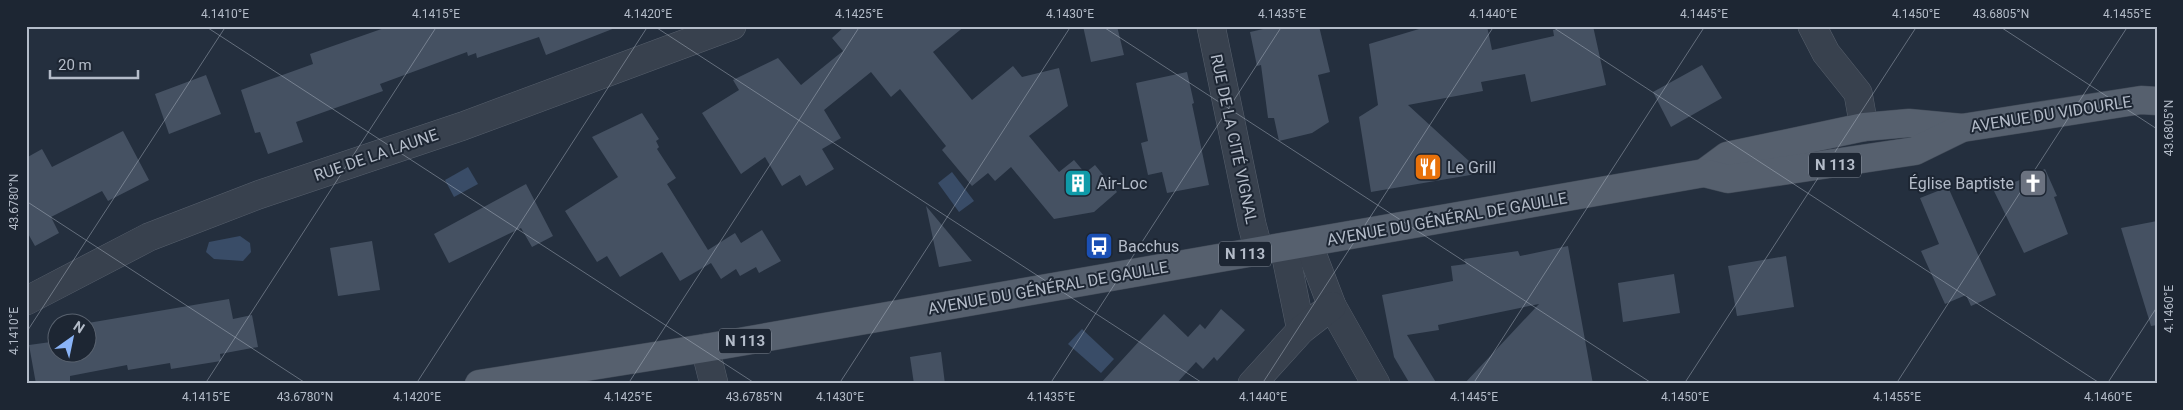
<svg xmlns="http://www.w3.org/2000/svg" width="2183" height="410" font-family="Roboto,sans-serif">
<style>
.water{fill:#394c67}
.building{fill:#455162}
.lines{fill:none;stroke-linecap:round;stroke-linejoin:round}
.minor-casing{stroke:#565f6c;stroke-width:29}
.major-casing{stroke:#414a57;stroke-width:29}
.minor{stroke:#38414e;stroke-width:28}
.major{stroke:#56606e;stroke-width:28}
.ticks{fill:none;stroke:#b4bcc9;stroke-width:1;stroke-opacity:0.45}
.labels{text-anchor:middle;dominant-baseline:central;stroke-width:4;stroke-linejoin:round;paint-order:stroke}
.shield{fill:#1d2633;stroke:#878f9c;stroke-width:1}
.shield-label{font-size:15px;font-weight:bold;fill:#b4bcc9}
.street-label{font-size:16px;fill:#b4bcc9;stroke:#1d2633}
.poi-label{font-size:16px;fill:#b4bcc9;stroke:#1d2633;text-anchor:start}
.neatline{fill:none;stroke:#b4bcc9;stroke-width:2}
.ticks-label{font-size:12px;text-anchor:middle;fill:#b4bcc9}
</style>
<rect width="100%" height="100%" fill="#242f3e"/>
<g class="water">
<path d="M 468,167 L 478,184 L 454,197 L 445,180 Z"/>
<path d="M 952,172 L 974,201 L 959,212 L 938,183 Z"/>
<path d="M 240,236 L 250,243 L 251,252 L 243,261 L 214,259 L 206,252 L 209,242 Z"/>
<path d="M 1082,329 L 1114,359 L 1101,373 L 1068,344 Z"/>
</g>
<g class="building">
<path d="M 390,26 L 615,26 L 615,28 L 546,55 L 539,37 L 477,58 L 476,53 L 468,56 L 467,52 L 380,84 L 383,91 L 296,122 L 303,142 L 268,154 L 260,132 L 255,133 L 241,90 L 313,64 L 310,54 Z"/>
<path d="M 845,26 L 965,26 L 933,52 L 972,100 L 1013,66 L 1022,77 L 1059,68 L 1068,106 L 1029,136 L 1059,172 L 1074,160 L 1085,173 L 1095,165 L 1117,192 L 1094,212 L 1054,219 L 1011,167 L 995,181 L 988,173 L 972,186 L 942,150 L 946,146 L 900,89 L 891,97 L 871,72 L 824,110 L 841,138 L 822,149 L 834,169 L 806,186 L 800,175 L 782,186 L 765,157 L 741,174 L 702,113 L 739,90 L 733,80 L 778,58 L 801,85 L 843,51 L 832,38 Z"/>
<path d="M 1083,26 L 1117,26 L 1124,55 L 1091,62 Z"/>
<path d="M 1277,26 L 1319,26 L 1330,72 L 1318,75 L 1329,122 L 1312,133 L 1279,141 L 1274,118 L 1268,118 L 1261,65 L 1257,66 L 1250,32 Z"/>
<path d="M 1429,26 L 1487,26 L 1492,50 L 1554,36 L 1553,30 L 1570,26 L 1593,26 L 1606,85 L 1531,102 L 1525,74 L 1481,82 L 1483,91 L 1408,105 L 1482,173 L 1371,192 L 1359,117 L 1378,105 L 1369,44 Z"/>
<path d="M 1702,65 L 1722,98 L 1671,127 L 1653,92 Z"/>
<path d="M 1187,72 L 1194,103 L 1192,104 L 1209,185 L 1167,193 L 1162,172 L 1148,175 L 1141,143 L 1148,141 L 1136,83 Z"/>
<path d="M 206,75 L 221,114 L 169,134 L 155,94 Z"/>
<path d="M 642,113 L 659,139 L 656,141 L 659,147 L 657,149 L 676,178 L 667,184 L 708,250 L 735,233 L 741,243 L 762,230 L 781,261 L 759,273 L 756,267 L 740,276 L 736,269 L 721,279 L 711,263 L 680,281 L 662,252 L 620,277 L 607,256 L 597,262 L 565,211 L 618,177 L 592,137 Z"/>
<path d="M 123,131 L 149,180 L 108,201 L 102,191 L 51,217 L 59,233 L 35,246 L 26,230 L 26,158 L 42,149 L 52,167 Z"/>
<path d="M 2045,169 L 2057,196 L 2054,197 L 2068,234 L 2024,253 L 1994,191 Z"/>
<path d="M 526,184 L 553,236 L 532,247 L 521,228 L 449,263 L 434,234 Z"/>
<path d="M 1948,187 L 1996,295 L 1971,306 L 1966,295 L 1945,304 L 1921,251 L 1939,244 L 1920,198 Z"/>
<path d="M 926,206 L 972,261 L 939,267 Z"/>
<path d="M 2157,221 L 2157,325 L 2151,326 L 2121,228 Z"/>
<path d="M 372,241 L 380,290 L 338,296 L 330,248 Z"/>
<path d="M 1568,246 L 1593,384 L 1464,384 L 1539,304 L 1438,325 L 1439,330 L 1407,335 L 1437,384 L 1410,384 L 1394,357 L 1382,295 L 1453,281 L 1451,266 L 1466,264 L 1464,259 L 1518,251 L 1520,256 Z"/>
<path d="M 1786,256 L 1794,307 L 1737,316 L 1728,266 Z"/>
<path d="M 1674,274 L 1680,313 L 1623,322 L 1618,283 Z"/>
<path d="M 229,299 L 233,319 L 252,315 L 258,347 L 220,354 L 221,361 L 171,369 L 170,363 L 128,370 L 127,365 L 70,376 L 70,384 L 36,384 L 29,345 L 58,341 L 58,352 L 88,352 L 88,323 Z"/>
<path d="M 1221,309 L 1245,330 L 1217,361 L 1214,357 L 1203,369 L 1196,362 L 1176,384 L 1100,384 L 1164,314 L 1188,337 L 1200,324 L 1205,329 Z"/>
<path d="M 941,352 L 945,384 L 914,384 L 910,357 Z"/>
</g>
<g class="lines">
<g class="minor-casing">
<g id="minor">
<path d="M 1211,26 L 1252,225 L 1259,251"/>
<path d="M 1812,26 L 1826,53 L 1858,93 L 1864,127"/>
<path d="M 1308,243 L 1332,306 L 1376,384"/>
<path d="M 1284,247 L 1301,330"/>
<path d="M 26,301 L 149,237 L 258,195 L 463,126 L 732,26"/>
<path d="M 705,348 L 714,384"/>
<path d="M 1252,384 L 1301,330 L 1332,306"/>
</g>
</g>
<g class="major-casing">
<g id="major">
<path d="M 1704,173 L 1727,156 L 1864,127 L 1909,123 L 1962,128 L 2141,100 L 2157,101"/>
<path d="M 479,384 L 705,348 L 1704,173 L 1728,179 L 1915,151 L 1962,128"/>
</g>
</g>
<use href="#minor" class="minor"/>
<use href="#major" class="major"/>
</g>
<path class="ticks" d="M 205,26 L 756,384M 654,26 L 1204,384M 1102,26 L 1653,384M 1551,26 L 2101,384M 1999,26 L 2157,129M 26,201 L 307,384M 26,333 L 226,26M 205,384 L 437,26M 416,384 L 648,26M 628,384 L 860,26M 839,384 L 1071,26M 1050,384 L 1282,26M 1262,384 L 1494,26M 1473,384 L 1705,26M 1684,384 L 1917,26M 1896,384 L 2128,26M 2107,384 L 2157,307"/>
<defs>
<g id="restaurant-square" transform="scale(1.4375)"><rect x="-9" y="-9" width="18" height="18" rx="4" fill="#e8710a" stroke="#1d2633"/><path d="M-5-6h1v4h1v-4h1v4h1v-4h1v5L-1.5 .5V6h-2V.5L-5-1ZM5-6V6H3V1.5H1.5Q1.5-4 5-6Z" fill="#fff"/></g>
<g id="building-square" transform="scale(1.4375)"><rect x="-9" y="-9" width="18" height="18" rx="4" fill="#0f9aa8" stroke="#1d2633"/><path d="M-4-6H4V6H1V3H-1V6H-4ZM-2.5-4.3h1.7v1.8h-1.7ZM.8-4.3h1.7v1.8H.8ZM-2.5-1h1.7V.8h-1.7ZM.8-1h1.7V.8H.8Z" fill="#fff"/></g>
<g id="church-square" transform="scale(1.4375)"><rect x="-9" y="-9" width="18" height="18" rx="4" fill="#6b7280" stroke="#1d2633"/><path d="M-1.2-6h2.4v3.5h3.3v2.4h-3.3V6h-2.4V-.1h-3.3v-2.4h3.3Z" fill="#fff"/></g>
<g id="bus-square" transform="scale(1.4375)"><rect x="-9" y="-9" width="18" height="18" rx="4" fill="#1a4fb4" stroke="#1d2633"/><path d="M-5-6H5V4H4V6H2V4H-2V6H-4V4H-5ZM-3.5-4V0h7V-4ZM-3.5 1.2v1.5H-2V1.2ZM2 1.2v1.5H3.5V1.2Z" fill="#fff"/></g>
</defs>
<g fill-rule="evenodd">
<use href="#restaurant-square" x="1428" y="167"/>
<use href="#building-square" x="1078" y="183"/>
<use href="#church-square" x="2033" y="183"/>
<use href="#bus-square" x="1099" y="246"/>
</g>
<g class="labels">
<g class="shield">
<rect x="1809" y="152.5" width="52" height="25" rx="4"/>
<rect x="1219" y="241.5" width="52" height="25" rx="4"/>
<rect x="719" y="328.5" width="52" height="25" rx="4"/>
</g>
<g class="shield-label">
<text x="1835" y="165">N 113</text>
<text x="1245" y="254">N 113</text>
<text x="745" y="341">N 113</text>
</g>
<g class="street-label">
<text transform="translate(2051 114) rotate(-9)">AVENUE DU VIDOURLE</text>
<text transform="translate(1234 139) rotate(78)">RUE DE LA CITÉ VIGNAL</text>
<text transform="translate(376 155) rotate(-19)">RUE DE LA LAUNE</text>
<text transform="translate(1447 219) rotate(-10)">AVENUE DU GÉNÉRAL DE GAULLE</text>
<text transform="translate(1048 288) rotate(-10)">AVENUE DU GÉNÉRAL DE GAULLE</text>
</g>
<g class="poi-label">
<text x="1447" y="167">Le Grill</text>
<text x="1097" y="183">Air-Loc</text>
<text x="2014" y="183" text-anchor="end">Église Baptiste</text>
<text x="1118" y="246">Bacchus</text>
</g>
</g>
<rect width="2183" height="410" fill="none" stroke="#1d2633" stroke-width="55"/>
<g transform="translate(72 338) rotate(33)"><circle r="24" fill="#1d2633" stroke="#59626f"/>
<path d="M0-4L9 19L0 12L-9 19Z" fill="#8ab4f8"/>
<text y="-8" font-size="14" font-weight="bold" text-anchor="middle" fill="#b4bcc9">N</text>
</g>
<path d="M50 70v8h88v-8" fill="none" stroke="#b4bcc9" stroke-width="2.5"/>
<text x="58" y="70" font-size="15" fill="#b4bcc9" stroke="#1d2633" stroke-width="4" paint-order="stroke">20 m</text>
<rect x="28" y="28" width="2128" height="354" class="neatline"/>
<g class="ticks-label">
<text x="225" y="18">4.1410°E</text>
<text x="436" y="18">4.1415°E</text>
<text x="648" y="18">4.1420°E</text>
<text x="859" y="18">4.1425°E</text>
<text x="1070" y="18">4.1430°E</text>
<text x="1282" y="18">4.1435°E</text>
<text x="1493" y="18">4.1440°E</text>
<text x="1704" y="18">4.1445°E</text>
<text x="1916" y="18">4.1450°E</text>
<text x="2001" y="18">43.6805°N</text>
<text x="2127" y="18">4.1455°E</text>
<text transform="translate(2169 128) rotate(-90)" y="4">43.6805°N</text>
<text transform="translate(14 202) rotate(-90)" y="4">43.6780°N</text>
<text transform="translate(2169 309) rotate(-90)" y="4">4.1460°E</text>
<text transform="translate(14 331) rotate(-90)" y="4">4.1410°E</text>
<text x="206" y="401">4.1415°E</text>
<text x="305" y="401">43.6780°N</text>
<text x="417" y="401">4.1420°E</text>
<text x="628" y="401">4.1425°E</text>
<text x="754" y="401">43.6785°N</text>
<text x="840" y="401">4.1430°E</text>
<text x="1051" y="401">4.1435°E</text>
<text x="1263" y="401">4.1440°E</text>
<text x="1474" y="401">4.1445°E</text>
<text x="1685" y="401">4.1450°E</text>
<text x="1897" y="401">4.1455°E</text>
<text x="2108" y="401">4.1460°E</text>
</g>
</svg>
